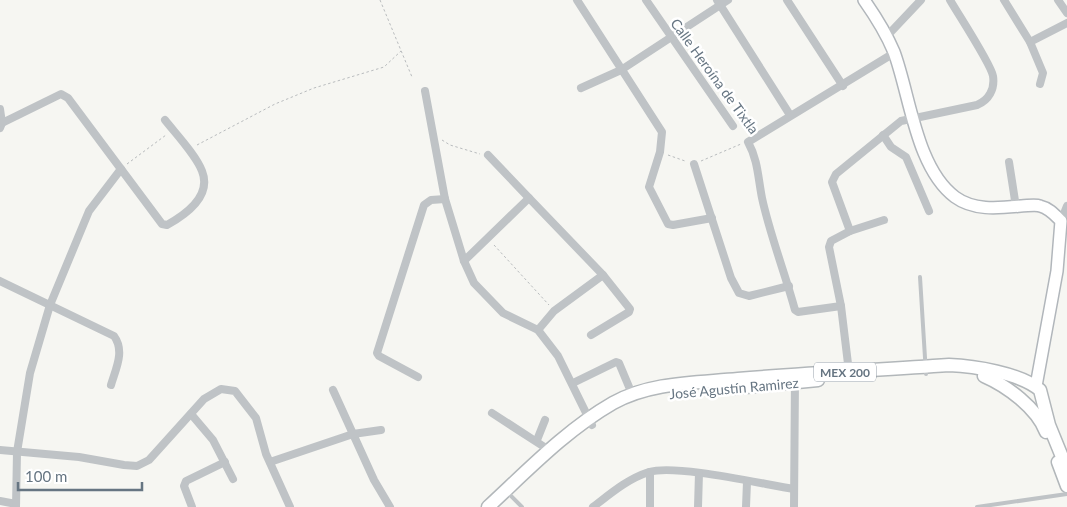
<svg xmlns="http://www.w3.org/2000/svg" width="1067" height="507" font-family="Lato,sans-serif">
<style>
.lines{fill:none;stroke-linecap:round;stroke-linejoin:round}
.secondary-casing{stroke:#b1b6bb;stroke-width:14}
.primary-casing{stroke:#b2b7ba;stroke-width:15}
.path{stroke:#b9bcbe;stroke-width:1;stroke-dasharray:2.5 2.5;stroke-linecap:butt}
.lane{stroke:#bfc3c6;stroke-width:4}
.street{stroke:#bfc3c6;stroke-width:8}
.secondary{stroke:#fff;stroke-width:11}
.primary{stroke:#fff;stroke-width:12}
.labels{text-anchor:middle;dominant-baseline:central;stroke-width:5;stroke-linejoin:round;paint-order:stroke}
.shield{fill:#fff;stroke:#949ea8;stroke-width:1}
.shield-label{font-size:12px;font-weight:bold;fill:#667582}
.street-label{font-size:14px;fill:#667582;stroke:#fff}
</style>
<rect width="100%" height="100%" fill="#f6f6f2"/>
<g class="lines">
<g class="secondary-casing">
<path id="secondary" d="M 864,0 C 876,17 886,33 894,52 C 910,95 916,168 955,197 C 974,211 999,208 1021,206 C 1027,206 1035,204 1040,206 C 1049,208 1055,215 1061,221 L 1057,271 L 1036,386"/>
</g>
<g class="primary-casing">
<g id="primary">
<path d="M 984,376 C 1007,386 1037,408 1046,432"/>
<path d="M 735,388 L 818,380"/>
<path d="M 1058,462 L 1067,486"/>
<path d="M 488,507 C 527,471 566,430 613,403 C 650,382 696,383 738,379 C 808,373 878,370 949,365 C 974,366 1020,373 1040,390 L 1049,425 L 1067,469"/>
</g>
</g>
<g class="path">
<path d="M 380,0 L 412,77"/>
<path d="M 442,140 L 450,145 L 480,154"/>
<path d="M 197,145 L 275,104 L 314,88 L 384,67 L 401,51"/>
<path d="M 668,155 L 685,161"/>
<path d="M 701,161 L 741,144"/>
<path d="M 127,164 L 166,135"/>
<path d="M 494,245 L 549,305"/>
</g>
<g class="lane">
<path d="M 920,277 L 926,374"/>
<path d="M 508,493 L 522,507"/>
<path d="M 977,507 L 1067,494"/>
</g>
<g class="street">
<path d="M 577,0 L 662,132 L 660,152 L 649,187 L 668,224 L 673,225 L 712,218"/>
<path d="M 646,0 L 733,126"/>
<path d="M 717,0 L 790,115"/>
<path d="M 787,0 L 843,86"/>
<path d="M 1004,0 L 1030,42 L 1043,73 L 1040,84"/>
<path d="M 1058,0 L 1067,13"/>
<path d="M 887,36 L 921,0"/>
<path d="M 1030,42 L 1067,23"/>
<path d="M 581,88 L 621,70 L 728,0"/>
<path d="M 425,91 L 445,199 L 464,261 L 474,283 L 503,313 L 538,330 L 558,356 L 592,425"/>
<path d="M 0,109 L 2,123 L 0,128"/>
<path d="M 2,123 L 61,94 L 68,98 L 162,224 L 167,225 C 185,215 212,196 202,171 C 196,155 176,134 165,120"/>
<path d="M 883,135 L 891,147 L 906,157 L 929,211"/>
<path d="M 488,155 L 529,198"/>
<path d="M 1009,162 L 1016,207"/>
<path d="M 694,164 L 731,278 L 739,293 L 749,296 L 789,286"/>
<path d="M 1061,221 L 1067,206"/>
<path d="M 850,231 L 832,182 L 836,174 L 901,121 L 977,105 C 989,100 995,89 993,76 C 991,64 958,14 950,0"/>
<path d="M 464,261 L 529,198 L 603,275 L 630,309 L 629,312 L 591,335"/>
<path d="M 0,281 L 114,336 C 125,351 116,368 111,385"/>
<path d="M 841,306 L 798,312 L 795,310 C 785,273 770,235 762,198 C 758,178 758,160 748,142 L 894,53"/>
<path d="M 538,330 L 554,311 L 603,275"/>
<path d="M 849,372 L 841,306 L 829,247 L 831,241 L 850,231 L 884,220"/>
<path d="M 418,377 L 379,356 L 377,353 L 424,205 L 431,200 L 445,199"/>
<path d="M 573,383 L 616,362 L 619,363 L 632,394"/>
<path d="M 333,390 L 374,480 L 390,507"/>
<path d="M 492,413 L 549,450"/>
<path d="M 191,414 L 213,440 L 233,479"/>
<path d="M 537,440 L 545,420"/>
<path d="M 0,450 L 79,457 L 124,465 L 137,466 L 149,460 L 204,399 L 221,389 L 235,391 L 256,418 L 266,454 L 290,507"/>
<path d="M 270,462 L 353,434 L 381,430"/>
<path d="M 650,472 L 650,507"/>
<path d="M 0,501 L 16,504"/>
<path d="M 16,507 L 17,452 L 30,373 L 50,305 L 89,211 L 121,169"/>
<path d="M 192,507 L 184,486 L 186,481 L 225,462"/>
<path d="M 593,507 C 610,494 627,479 649,472 C 676,464 762,484 794,489"/>
<path d="M 698,507 L 699,473"/>
<path d="M 746,507 L 747,482"/>
<path d="M 794,507 L 795,378"/>
</g>
<use href="#secondary" class="secondary"/>
<use href="#primary" class="primary"/>
</g>
<g class="labels">
<rect class="shield" x="814" y="362.5" width="62" height="19" rx="4"/>
<g class="shield-label">
<text x="845" y="372">MEX 200</text>
</g>
<g class="street-label">
<text transform="translate(715 76) rotate(54)">Calle Heroína de Tixtla</text>
<text transform="translate(734 388) rotate(-5)">José Agustín Ramirez</text>
</g>
</g>
<path d="M18 482v8h124v-8" fill="none" stroke="#667582" stroke-width="2.5"/>
<text x="25" y="482" font-size="15" fill="#667582" stroke="#ffffff" stroke-width="4" paint-order="stroke">100 m</text>
</svg>
